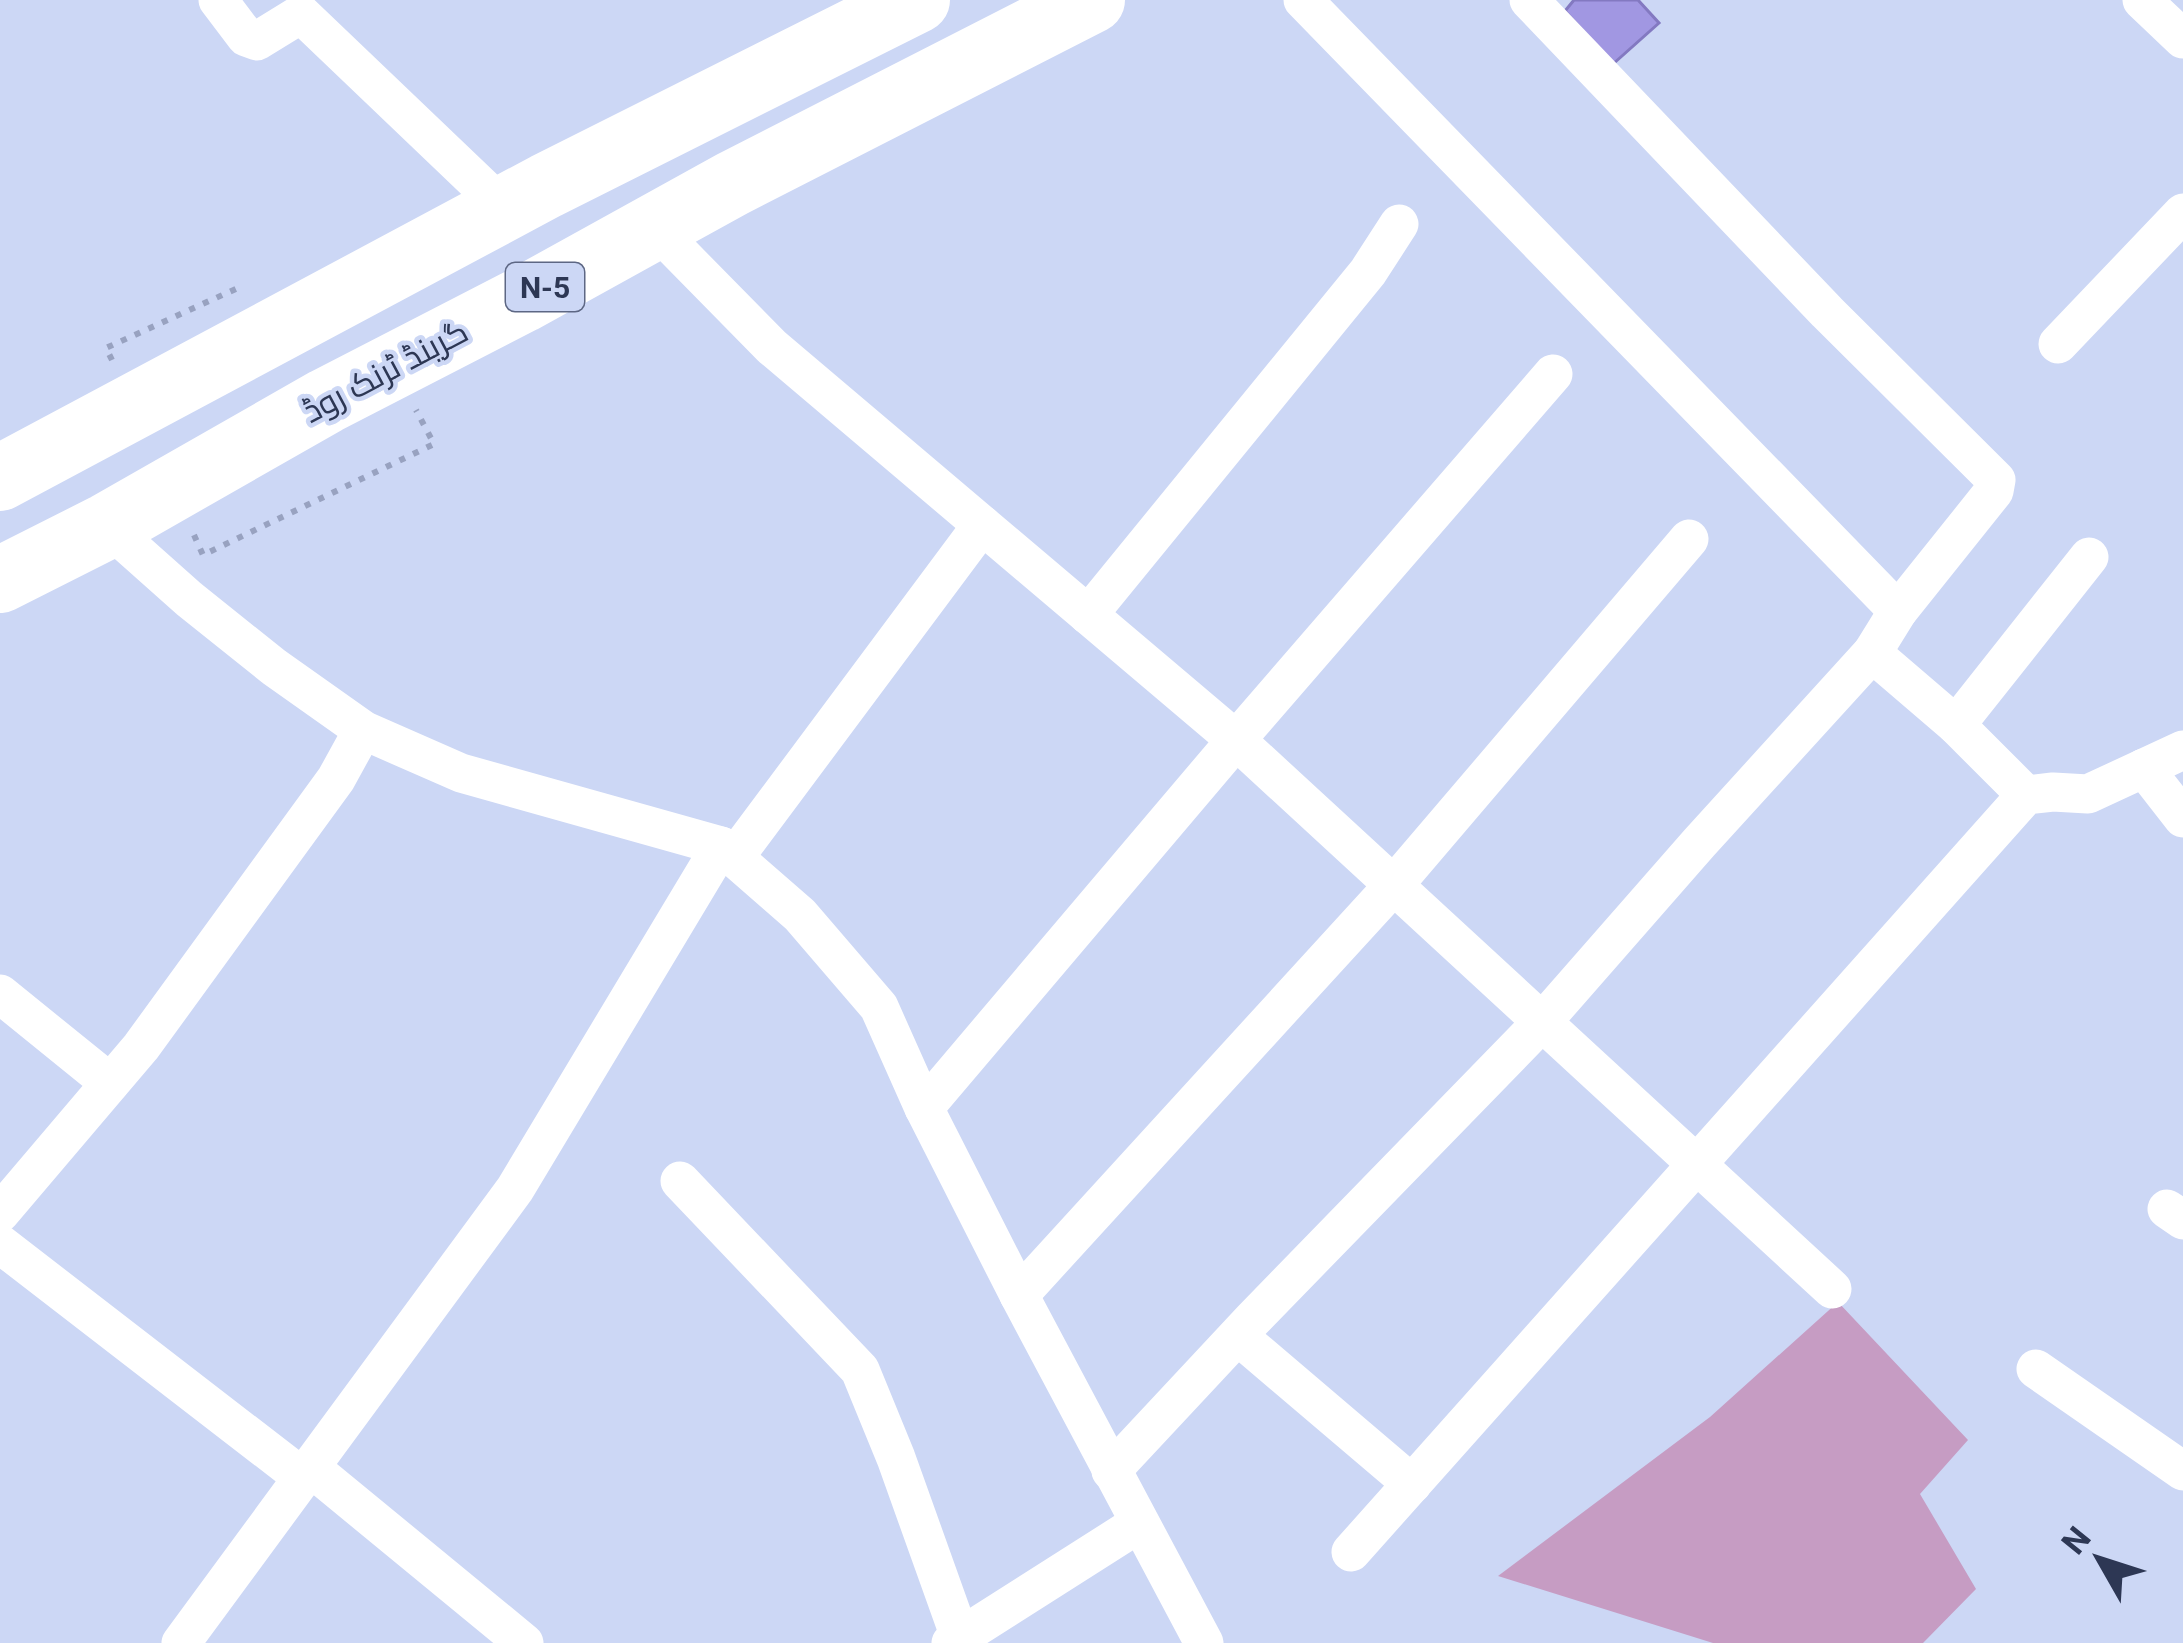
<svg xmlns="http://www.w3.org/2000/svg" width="2183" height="1643" font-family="Roboto,Cairo,sans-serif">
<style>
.green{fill:#c69cc3}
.building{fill:#a197e2;stroke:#8379c1;stroke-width:3}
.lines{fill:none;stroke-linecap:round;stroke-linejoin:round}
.path{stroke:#98a2c0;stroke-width:6;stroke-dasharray:6 9;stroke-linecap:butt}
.minor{stroke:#fff;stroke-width:39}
.trunk{stroke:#fff;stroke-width:66}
.labels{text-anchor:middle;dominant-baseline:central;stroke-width:9;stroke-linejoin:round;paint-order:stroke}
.shield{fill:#ccd7f5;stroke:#5d6784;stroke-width:3}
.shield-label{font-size:30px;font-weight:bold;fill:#2d3754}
.street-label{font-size:33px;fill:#2d3754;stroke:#ccd7f5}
</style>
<rect width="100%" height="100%" fill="#ccd7f5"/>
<path class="green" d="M 1838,1302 L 1968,1440 L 1920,1494 L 1976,1589 L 1923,1643 L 1713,1643 L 1498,1576 L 1710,1417 Z"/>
<path class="building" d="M 1574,0 L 1638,0 L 1659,23 L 1613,64 L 1565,11 Z"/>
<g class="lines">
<g class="path">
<path d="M 112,360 L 106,348 L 240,287"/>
<path d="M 194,535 L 203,555 L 434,444 L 416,410"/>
</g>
<g class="minor">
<path d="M 218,0 L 246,37 L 257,41 L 301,14 L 504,208"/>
<path d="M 1303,0 L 1898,611"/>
<path d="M 1529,0 L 1827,312 L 1996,480 L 1994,491 L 1898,611 L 1872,653"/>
<path d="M 2142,0 L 2183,39"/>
<path d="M 654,227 L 772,347 L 1236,740 L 1832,1289"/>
<path d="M 2058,344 L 2183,213"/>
<path d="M 107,526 L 189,599 L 274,667 L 363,730 L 461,773 L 721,846 L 800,915 L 879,1007 L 924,1108 L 1019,1295 L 1204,1643"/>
<path d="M 1088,615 L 1368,272 L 1399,224"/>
<path d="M 1956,725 L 2089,557"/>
<path d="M 2144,768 L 2183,818"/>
<path d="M 734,858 L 982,525"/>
<path d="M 0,994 L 110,1083"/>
<path d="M 924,1108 L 1236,740 L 1553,374"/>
<path d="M 680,1181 L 860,1370 L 896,1458 L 960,1637"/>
<path d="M 2167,1209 L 2183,1220"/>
<path d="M 0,1213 L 141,1047 L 336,779 L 363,730"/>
<path d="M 0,1244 L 302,1477"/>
<path d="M 1019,1295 L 1393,886 L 1689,539"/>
<path d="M 1238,1336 L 1412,1484"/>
<path d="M 2036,1369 L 2183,1471"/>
<path d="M 310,1467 L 524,1643"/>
<path d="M 1111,1471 L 1252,1320 L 1543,1021 L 1699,843 L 1872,653 L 1956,725 L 2026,795"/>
<path d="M 1351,1552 L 2026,795 L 2053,792 L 2088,794 L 2183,750"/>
<path d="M 181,1643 L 515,1189 L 721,846"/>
<path d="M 951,1643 L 1138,1524"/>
</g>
<g class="trunk">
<path d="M 0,478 L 546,186 L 917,0"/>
<path d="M 0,580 L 107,526 L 326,401 L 522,300 L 732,184 L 1092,0"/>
</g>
</g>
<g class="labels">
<rect class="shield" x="506" y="263" width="78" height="48" rx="9"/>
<g class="shield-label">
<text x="545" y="287">N-5</text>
</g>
<g class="street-label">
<text transform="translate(385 371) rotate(-28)">گرینڈ ٹرنک روڈ</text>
</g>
</g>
<g transform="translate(2099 1559) rotate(309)" stroke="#ccd7f5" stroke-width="9" paint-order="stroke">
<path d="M0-9L21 45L0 30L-21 45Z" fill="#2d3754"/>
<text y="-18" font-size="33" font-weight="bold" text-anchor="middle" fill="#2d3754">N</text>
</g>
</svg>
